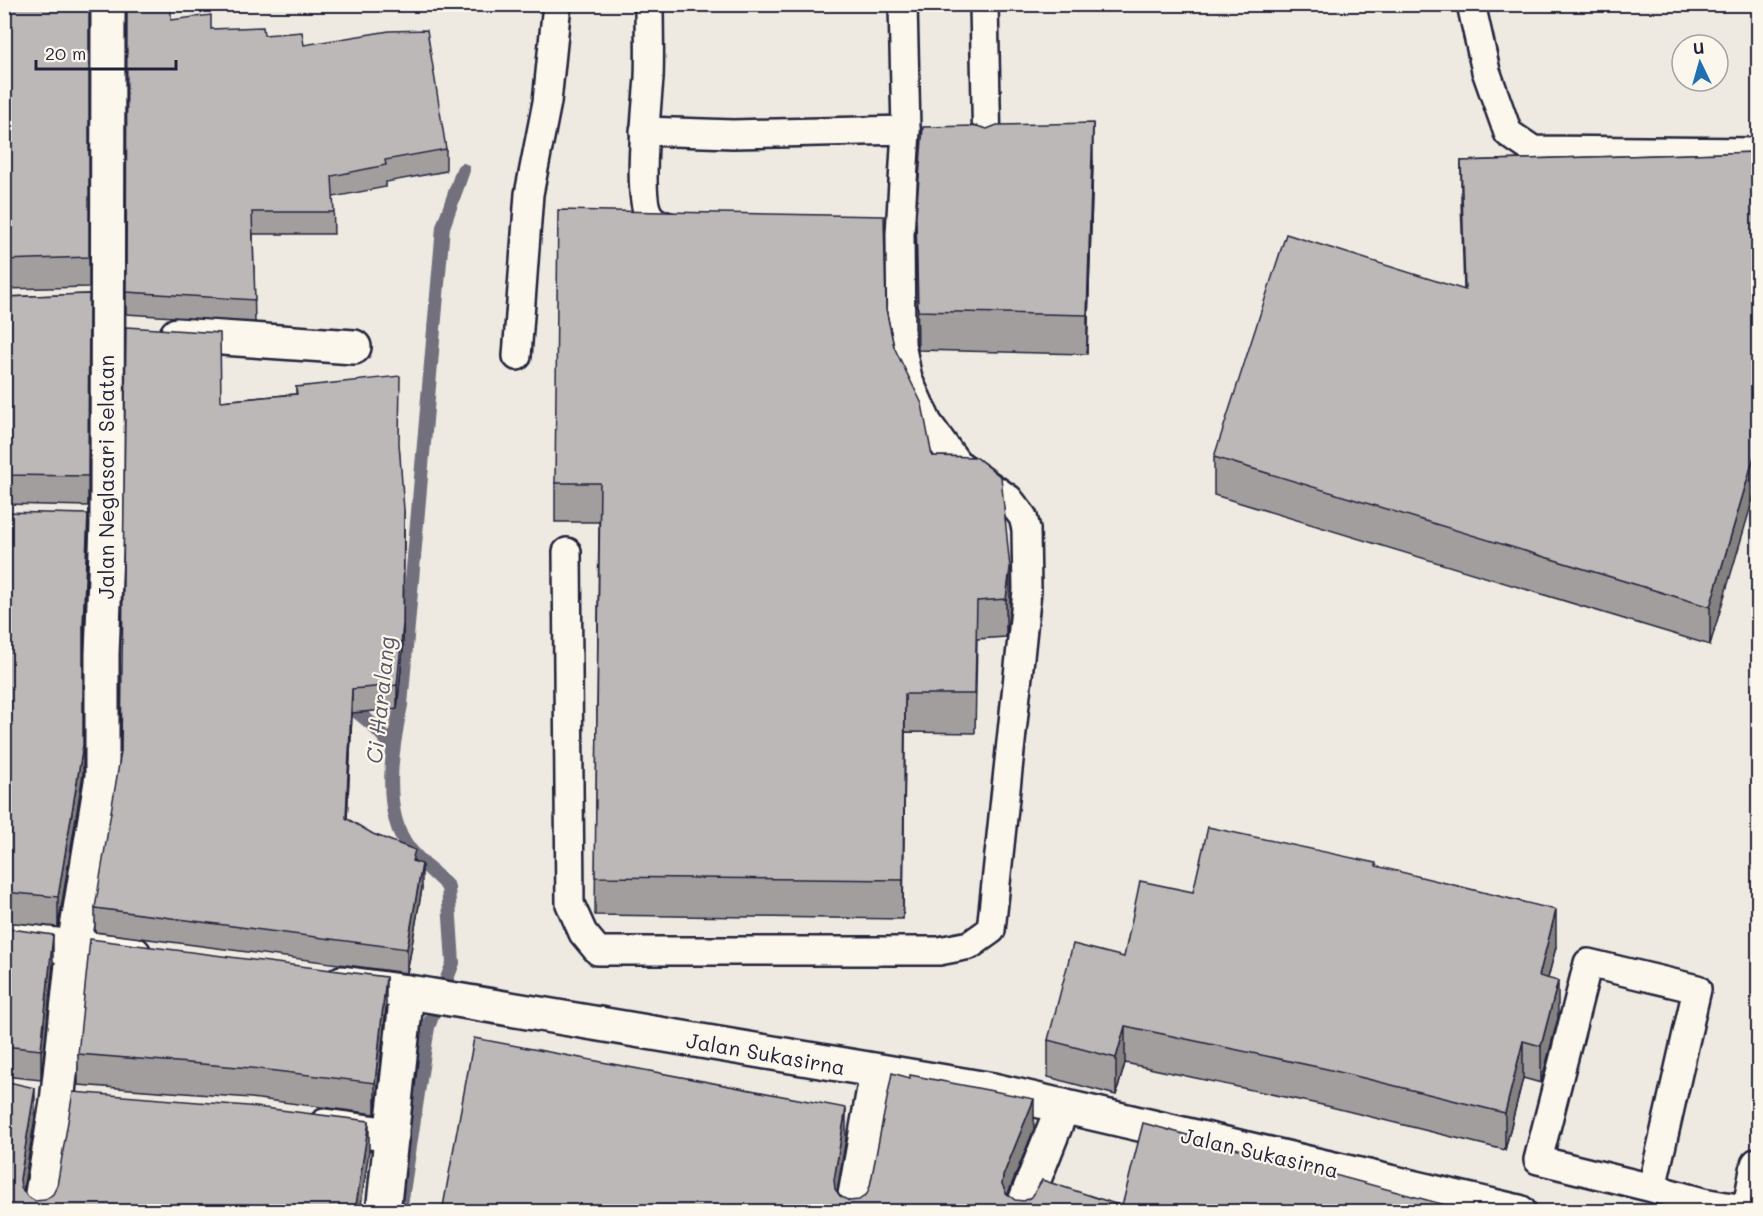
<svg xmlns="http://www.w3.org/2000/svg" width="1763" height="1216" font-family="Mali,sans-serif">
<style>
.lines{fill:none;stroke-linecap:round;stroke-linejoin:round}
.stream{stroke:#716f7c;stroke-width:14}
.lane-casing{stroke:#22223b;stroke-width:32}
.street-casing{stroke:#22223b;stroke-width:38}
.secondary-casing{stroke:#22223b;stroke-width:38}
.lane{stroke:#fbf7ec;stroke-width:27}
.street{stroke:#fbf7ec;stroke-width:33}
.secondary{stroke:#fbf7ec;stroke-width:33}
.wall{fill:#a29e9e;stroke:#22223b;stroke-width:1.5}
.shaded-wall{fill:#848181;stroke:#22223b;stroke-width:1.5}
.building{fill:#bcb8b8;stroke:#22223b;stroke-width:1.5}
.labels{text-anchor:middle;dominant-baseline:central;stroke-width:4.5;stroke-linejoin:round;paint-order:stroke}
.street-label{font-size:21px;fill:#22223b;stroke:#fbf7ec}
.water-label{font-size:22px;font-style:italic;fill:#575666;stroke:#fbf7ec}
</style>
<rect width="100%" height="100%" fill="#eeeae2"/>
<filter id="ink" filterUnits="userSpaceOnUse"><feTurbulence type="fractalNoise" baseFrequency=".0167" numOctaves="2"/><feDisplacementMap in="SourceGraphic" scale="12" xChannelSelector="R" yChannelSelector="G"/><feConvolveMatrix kernelMatrix="1 2 1 2 8 2 1 2 1" color-interpolation-filters="sRGB"/></filter>
<g filter="url(#ink)">
<g class="lines">
<g class="stream">
<path d="M 344,701 L 372,724 L 392,746"/>
<path d="M 400,1212 L 428,1027 L 453,963 L 448,887 C 436,874 420,862 409,848 C 381,812 392,747 401,705 L 443,227 L 463,170"/>
</g>
<g class="lane-casing">
<g id="lane">
<path d="M 649,4 C 649,29 650,54 649,78 C 647,104 637,197 649,215 C 655,225 667,226 677,229"/>
<path d="M 903,4 L 906,130"/>
<path d="M 984,4 L 987,152"/>
<path d="M 1471,4 L 1486,71 L 1508,133 L 1533,150 L 1758,152"/>
<path d="M 517,356 L 529,194 L 547,102 L 557,4"/>
<path d="M 567,552 L 570,904 L 583,933 L 598,951 L 939,951 L 970,945 L 991,930 L 1027,591 L 1026,529 L 1023,517 L 1009,499 L 957,463 L 928,423 L 908,379 L 901,344 L 900,234 L 906,130 L 733,134 L 644,131"/>
<path d="M 1652,1188 L 1538,1160 L 1588,963 L 1697,989 L 1652,1188 L 1703,1202 L 1749,1210"/>
</g>
</g>
<g class="street-casing">
<g id="street">
<path d="M 177,335 L 354,347"/>
<path d="M 4,939 L 134,954"/>
<path d="M 342,983 L 415,993 L 993,1090 L 1519,1212"/>
<path d="M 325,1126 L 392,1135"/>
<path d="M 39,1212 L 57,1102 L 74,946 L 102,776 L 102,654 L 107,525 L 108,4"/>
<path d="M 383,1212 L 407,992"/>
<path d="M 852,1212 L 877,1072"/>
<path d="M 1021,1212 L 1063,1106"/>
</g>
</g>
<g class="secondary-casing">
<path id="secondary" d="M 1749,1212 L 1758,1165"/>
</g>
<use href="#lane" class="lane"/>
<use href="#street" class="street"/>
<use href="#secondary" class="secondary"/>
</g>
<g class="wall">
<path d="M 4,4 L 89,4 L 89,287 L 4,289 Z"/>
<path d="M 127,4 L 171,20 L 211,29 L 264,35 L 304,45 L 446,149 L 446,171 L 386,182 L 386,187 L 333,197 L 334,234 L 253,234 L 255,322 L 126,314 Z"/>
<path d="M 987,129 L 1093,161 L 1087,354 L 918,350 L 916,216 Z"/>
<path d="M 1758,152 L 1710,645 L 1214,495 L 1214,457 L 1464,289 L 1461,200 L 1461,161 Z"/>
<path d="M 89,294 L 88,506 L 4,504 L 4,297 Z"/>
<path d="M 886,309 L 894,347 L 932,456 L 976,457 L 1010,607 L 1006,637 L 977,639 L 975,733 L 905,732 L 903,919 L 595,915 L 599,522 L 555,522 L 555,483 Z"/>
<path d="M 296,387 L 399,445 L 404,534 L 403,648 L 397,709 L 352,713 L 347,819 L 415,861 L 422,888 L 407,973 L 95,932 L 95,908 L 221,401 L 296,394 Z"/>
<path d="M 4,512 L 88,543 L 83,654 L 83,774 L 58,927 L 4,922 Z"/>
<path d="M 1376,866 L 1556,947 L 1548,978 L 1558,1018 L 1541,1083 L 1523,1078 L 1505,1150 L 1327,1106 L 1125,1063 L 1116,1095 L 1048,1077 L 1048,1040 L 1124,957 L 1193,892 Z"/>
<path d="M 4,928 L 53,964 L 41,1080 L 4,1076 Z"/>
<path d="M 386,1008 L 375,1114 L 251,1098 L 78,1085 L 78,1054 Z"/>
</g>
<g class="shaded-wall">
<path d="M 1093,123 L 1093,161 L 1087,354 L 1087,315 Z"/>
<path d="M 1758,443 L 1758,482 L 1710,645 L 1710,607 Z"/>
<path d="M 404,510 L 403,648 L 397,709 L 397,685 Z"/>
<path d="M 88,514 L 88,543 L 83,654 L 83,624 Z"/>
<path d="M 1010,568 L 1010,607 L 1006,637 L 1006,599 Z"/>
<path d="M 352,689 L 352,713 L 346,842 L 346,818 Z"/>
<path d="M 905,694 L 905,732 L 903,919 L 903,880 Z"/>
<path d="M 83,745 L 83,774 L 58,927 L 58,897 Z"/>
<path d="M 422,864 L 422,888 L 407,973 L 407,949 Z"/>
<path d="M 1556,910 L 1556,947 L 1539,1013 L 1539,976 Z"/>
<path d="M 53,935 L 53,964 L 41,1080 L 41,1050 Z"/>
<path d="M 386,977 L 386,1008 L 375,1114 L 375,1083 Z"/>
<path d="M 1558,981 L 1558,1018 L 1541,1083 L 1541,1046 Z"/>
<path d="M 1125,1026 L 1125,1063 L 1116,1095 L 1116,1058 Z"/>
<path d="M 1523,1041 L 1523,1078 L 1505,1150 L 1505,1113 Z"/>
<path d="M 35,1088 L 35,1117 L 20,1209 L 20,1179 Z"/>
<path d="M 1034,1099 L 1034,1129 L 1003,1206 L 1002,1184 L 1003,1176 Z"/>
<path d="M 846,1108 L 846,1138 L 834,1209 L 834,1180 Z"/>
<path d="M 369,1121 L 369,1151 L 360,1212 L 356,1205 Z"/>
</g>
<g class="building">
<path d="M 4,4 L 89,4 L 89,257 L 4,260 Z"/>
<path d="M 127,4 L 171,4 L 171,20 L 211,15 L 211,29 L 263,27 L 264,35 L 302,32 L 304,45 L 389,31 L 427,30 L 446,149 L 385,160 L 386,165 L 332,176 L 334,212 L 252,212 L 255,300 L 126,292 Z"/>
<path d="M 1093,123 L 1087,315 L 918,311 L 916,216 L 923,127 L 977,126 L 987,129 L 997,125 Z"/>
<path d="M 1758,152 L 1758,443 L 1710,607 L 1214,457 L 1286,234 L 1465,290 L 1461,161 Z"/>
<path d="M 558,210 L 884,216 L 886,309 L 894,347 L 922,404 L 932,456 L 976,457 L 1001,477 L 1010,568 L 1006,599 L 977,601 L 975,694 L 905,694 L 903,880 L 595,877 L 600,483 L 555,483 Z"/>
<path d="M 89,294 L 88,476 L 4,475 L 4,297 Z"/>
<path d="M 126,327 L 220,333 L 221,401 L 297,394 L 296,387 L 400,376 L 399,443 L 404,510 L 403,624 L 397,685 L 352,689 L 346,818 L 373,834 L 415,850 L 412,861 L 422,864 L 407,949 L 95,908 L 121,752 Z"/>
<path d="M 4,512 L 88,514 L 83,624 L 83,745 L 58,897 L 4,892 Z"/>
<path d="M 1208,827 L 1376,863 L 1376,866 L 1556,910 L 1539,976 L 1558,981 L 1541,1046 L 1523,1041 L 1505,1113 L 1327,1069 L 1125,1026 L 1116,1058 L 1048,1040 L 1073,944 L 1124,957 L 1140,881 L 1193,892 Z"/>
<path d="M 4,928 L 53,935 L 41,1050 L 4,1046 Z"/>
<path d="M 90,939 L 386,977 L 375,1083 L 251,1068 L 78,1054 Z"/>
<path d="M 474,1038 L 846,1108 L 834,1180 L 835,1189 L 840,1196 L 849,1201 L 859,1200 L 867,1194 L 870,1186 L 892,1073 L 910,1078 L 910,1075 L 1034,1099 L 1003,1176 L 1002,1184 L 1006,1193 L 1015,1200 L 1024,1201 L 1032,1197 L 1042,1180 L 1122,1206 L 1143,1123 L 1471,1212 L 442,1212 Z"/>
<path d="M 4,1081 L 35,1088 L 20,1179 L 21,1188 L 27,1196 L 35,1201 L 45,1200 L 53,1194 L 57,1186 L 73,1092 L 248,1106 L 369,1121 L 356,1205 L 362,1206 L 361,1212 L 4,1212 Z"/>
</g>
</g>
<g class="labels">
<g class="street-label">
<text transform="translate(105 477) rotate(-90)">Jalan Neglasari Selatan</text>
<text transform="translate(766 1053) rotate(10)">Jalan Sukasirna</text>
<text transform="translate(1260 1152) rotate(13)">Jalan Sukasirna</text>
</g>
<g class="water-label">
<text transform="translate(380 700) rotate(-84)">Ci Haralang</text>
</g>
</g>
<rect width="1763" height="1216" fill="none" stroke="#fbf7ec" stroke-width="24"/>
<rect x="12" y="12" width="1739" height="1192" fill="none" stroke="#22223b" stroke-width="2" filter="url(#ink)"/>
<g transform="translate(1700 63) rotate(355)"><circle r="28" fill="#fbf7ec" stroke="#a4a2a5" stroke-width="1.5"/>
<path d="M0-4.5L10 22L0 15L-10 22Z" fill="#1f6fb2"/>
<text y="-9" font-size="16" font-weight="bold" text-anchor="middle" fill="#22223b">U</text>
</g>
<path d="M36 60v9h140v-9" fill="none" stroke="#22223b" stroke-width="3"/>
<text x="45" y="60" font-size="18" fill="#22223b" stroke="#fbf7ec" stroke-width="4.5" paint-order="stroke">20 m</text>
</svg>
